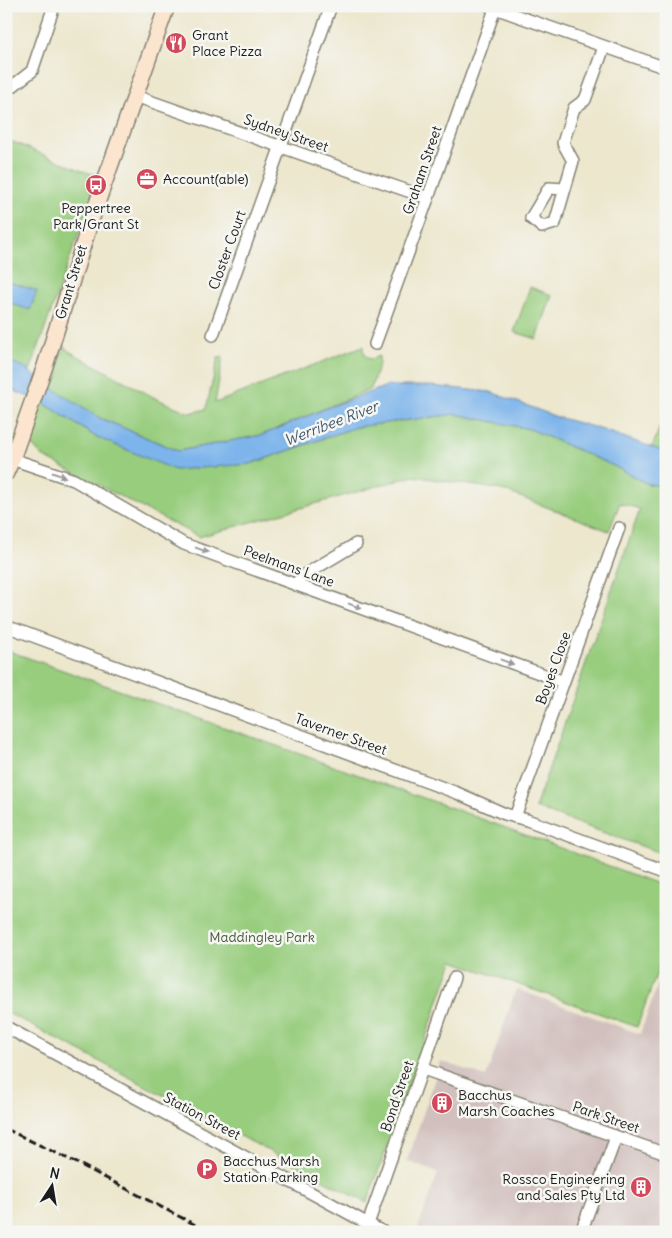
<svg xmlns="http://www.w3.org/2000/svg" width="672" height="1238" font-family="Delius,sans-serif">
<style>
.industrial{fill:#d1c0bd}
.green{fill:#98cd7e;stroke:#5a744d}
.water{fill:#7bb4eb;stroke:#4c6884}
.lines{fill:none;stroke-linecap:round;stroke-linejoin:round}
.street-casing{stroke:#848274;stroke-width:14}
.secondary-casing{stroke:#848274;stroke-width:18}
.street{stroke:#fff;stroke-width:11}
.secondary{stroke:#fce5cf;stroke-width:15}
.rail{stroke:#1c1c1c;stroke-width:3;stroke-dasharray:8 4;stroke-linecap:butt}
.oneway{fill:#999}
.labels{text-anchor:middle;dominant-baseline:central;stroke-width:5;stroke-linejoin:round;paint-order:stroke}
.poi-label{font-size:14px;fill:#1c1c1c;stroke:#f6f6f2;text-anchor:start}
.street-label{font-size:14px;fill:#1c1c1c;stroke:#f6f6f2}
.park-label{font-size:14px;fill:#475a3e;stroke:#f6f6f2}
.water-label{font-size:15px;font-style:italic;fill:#42596f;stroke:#f6f6f2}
</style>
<rect width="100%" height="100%" fill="#f6f6f2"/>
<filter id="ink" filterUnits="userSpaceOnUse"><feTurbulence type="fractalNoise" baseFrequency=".02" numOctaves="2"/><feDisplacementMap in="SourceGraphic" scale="10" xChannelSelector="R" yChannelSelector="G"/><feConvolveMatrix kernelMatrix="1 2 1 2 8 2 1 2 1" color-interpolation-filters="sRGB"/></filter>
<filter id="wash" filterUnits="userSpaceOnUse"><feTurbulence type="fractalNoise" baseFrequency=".0096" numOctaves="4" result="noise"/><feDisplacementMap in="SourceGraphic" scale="20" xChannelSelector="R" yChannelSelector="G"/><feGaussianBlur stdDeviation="1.12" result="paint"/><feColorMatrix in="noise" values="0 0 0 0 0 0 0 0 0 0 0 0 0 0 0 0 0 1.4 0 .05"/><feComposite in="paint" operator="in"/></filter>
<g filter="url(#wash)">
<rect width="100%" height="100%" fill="#ece7cd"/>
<path class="industrial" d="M 666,962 L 666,1232 L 417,1231 L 438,1173 L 407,1161 L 441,1061 L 486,1077 L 516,989 L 640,1034 Z"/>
<g class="green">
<path d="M 6,139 L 83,171 L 99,176 L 30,371 L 6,362 Z"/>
<path d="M 530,287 L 552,295 L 537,339 L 514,332 Z"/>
<path d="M 65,346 L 67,350 L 157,399 L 190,413 L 206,409 L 218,358 L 223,357 L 215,403 L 363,346 L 363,350 L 367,358 L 372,359 L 379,356 L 379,363 L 371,389 L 262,435 L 178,451 L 100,418 L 46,384 Z"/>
<path d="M 42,402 L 96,437 L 250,464 L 356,427 L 455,414 L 530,429 L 616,467 L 649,485 L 650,484 L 666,487 L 666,855 L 535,808 L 640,509 L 620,503 L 609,531 L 502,490 L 413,476 L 199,537 L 42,456 L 30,443 Z"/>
<path d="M 666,411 L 666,462 L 649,455 Z"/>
<path d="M 6,650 L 452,808 L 666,887 L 666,948 L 637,1027 L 453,961 L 367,1203 L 6,1012 Z"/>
</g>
<g class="water">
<path d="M 6,281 L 37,291 L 30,310 L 6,302 Z"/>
<path d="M 6,360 L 22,366 L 46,384 L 100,418 L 178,451 L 262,435 L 329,407 L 387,386 L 431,386 L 491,392 L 557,417 L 597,428 L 666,452 L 666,487 L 646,483 L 616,467 L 530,429 L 455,414 L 356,427 L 250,464 L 175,470 L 96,437 L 42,402 L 6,388 Z"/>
</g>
</g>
<g filter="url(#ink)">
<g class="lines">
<g class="street-casing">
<g id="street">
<path d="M 489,6 L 666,68"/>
<path d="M 9,89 L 32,71 L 54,6"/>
<path d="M 135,96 L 428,198"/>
<path d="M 564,189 L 549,188 L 531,218 L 542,227 L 555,223 L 573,161 L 563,143 L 574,108 L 585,100 L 604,47"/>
<path d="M 213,335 L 331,6"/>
<path d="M 375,344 L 428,198 L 496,6"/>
<path d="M 12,459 L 74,480 L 184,544 L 564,682"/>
<path d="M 296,585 L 301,577 L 356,544"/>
<path d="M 6,626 L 457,793 L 505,814 L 527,820 L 666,871"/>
<path d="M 515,817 L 619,528"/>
<path d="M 6,1027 L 383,1232"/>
<path d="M 423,1069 L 666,1154"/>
<path d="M 368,1224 L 454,978"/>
<path d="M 581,1232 L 616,1137"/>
</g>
</g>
<g class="secondary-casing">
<path id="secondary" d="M 6,473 L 12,459 L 45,366 L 90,223 L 167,6"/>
</g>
<use href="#street" class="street"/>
<use href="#secondary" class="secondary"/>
<path class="rail" d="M 6,1129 L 77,1163 L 209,1232"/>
</g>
<defs><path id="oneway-solid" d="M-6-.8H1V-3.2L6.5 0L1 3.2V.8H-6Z" transform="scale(1.25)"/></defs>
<g class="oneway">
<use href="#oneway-solid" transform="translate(59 475) rotate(19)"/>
<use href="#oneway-solid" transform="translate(202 550) rotate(20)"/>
<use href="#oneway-solid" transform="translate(355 606) rotate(20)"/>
<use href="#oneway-solid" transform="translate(507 662) rotate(20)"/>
</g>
</g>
<defs>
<g id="restaurant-disc" transform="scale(1.125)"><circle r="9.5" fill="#d1495b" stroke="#f6f6f2"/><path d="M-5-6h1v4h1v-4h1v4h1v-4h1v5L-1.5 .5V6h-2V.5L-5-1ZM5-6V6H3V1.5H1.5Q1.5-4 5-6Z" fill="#fff"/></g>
<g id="office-disc" transform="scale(1.125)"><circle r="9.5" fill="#d1495b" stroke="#f6f6f2"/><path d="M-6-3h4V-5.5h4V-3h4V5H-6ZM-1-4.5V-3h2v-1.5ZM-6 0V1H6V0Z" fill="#fff"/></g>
<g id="bus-disc" transform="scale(1.125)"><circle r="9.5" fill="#d1495b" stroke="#f6f6f2"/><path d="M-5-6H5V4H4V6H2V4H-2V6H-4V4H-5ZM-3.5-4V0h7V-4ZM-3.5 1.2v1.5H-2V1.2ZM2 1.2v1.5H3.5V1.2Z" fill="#fff"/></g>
<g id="building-disc" transform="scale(1.125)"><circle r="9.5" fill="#d1495b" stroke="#f6f6f2"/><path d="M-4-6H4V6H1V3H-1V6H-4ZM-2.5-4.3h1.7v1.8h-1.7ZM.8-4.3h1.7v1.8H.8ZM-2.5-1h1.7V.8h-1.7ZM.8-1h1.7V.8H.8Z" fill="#fff"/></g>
<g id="parking-disc" transform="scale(1.125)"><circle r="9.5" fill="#d1495b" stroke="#f6f6f2"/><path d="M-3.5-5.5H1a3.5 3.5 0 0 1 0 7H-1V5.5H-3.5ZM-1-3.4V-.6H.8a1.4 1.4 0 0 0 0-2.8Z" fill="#fff"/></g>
</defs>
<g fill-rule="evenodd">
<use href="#restaurant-disc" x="176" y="43"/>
<use href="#office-disc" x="147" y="179"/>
<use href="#bus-disc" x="96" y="185"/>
<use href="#building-disc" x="442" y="1103"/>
<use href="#parking-disc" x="207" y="1169"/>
<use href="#building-disc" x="641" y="1187"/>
</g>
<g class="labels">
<g class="poi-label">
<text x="192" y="35">Grant<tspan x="192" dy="16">Place Pizza</tspan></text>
<text x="163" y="179">Account(able)</text>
<text x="96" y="208" text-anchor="middle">Peppertree<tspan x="96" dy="16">Park/Grant St</tspan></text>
<text x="458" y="1095">Bacchus<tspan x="458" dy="16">Marsh Coaches</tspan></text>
<text x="223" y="1161">Bacchus Marsh<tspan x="223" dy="16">Station Parking</tspan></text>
<text x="625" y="1179" text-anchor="end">Rossco Engineering<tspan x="625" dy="16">and Sales Pty Ltd</tspan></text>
</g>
<g class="street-label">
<text transform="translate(286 133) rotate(19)">Sydney Street</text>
<text transform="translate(422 170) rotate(-71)">Graham Street</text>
<text transform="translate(227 250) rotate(-70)">Closter Court</text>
<text transform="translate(71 282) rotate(-73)">Grant Street</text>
<text transform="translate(289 566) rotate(20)">Peelmans Lane</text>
<text transform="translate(553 668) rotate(-70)">Boyes Close</text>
<text transform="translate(341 734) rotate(20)">Taverner Street</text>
<text transform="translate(397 1096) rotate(-71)">Bond Street</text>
<text transform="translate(202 1116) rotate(28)">Station Street</text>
<text transform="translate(606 1117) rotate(19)">Park Street</text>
</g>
<g class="park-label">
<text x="262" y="937">Maddingley Park</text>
</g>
<g class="water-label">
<text transform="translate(331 423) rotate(-21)">Werribee River</text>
</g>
</g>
<rect width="672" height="1238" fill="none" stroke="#f6f6f2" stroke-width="25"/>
<g transform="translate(52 1186) rotate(12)" stroke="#f6f6f2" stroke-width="4" paint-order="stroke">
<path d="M0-4L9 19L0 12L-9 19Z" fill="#1c1c1c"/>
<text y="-8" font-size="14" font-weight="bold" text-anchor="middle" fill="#1c1c1c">N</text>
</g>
</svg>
